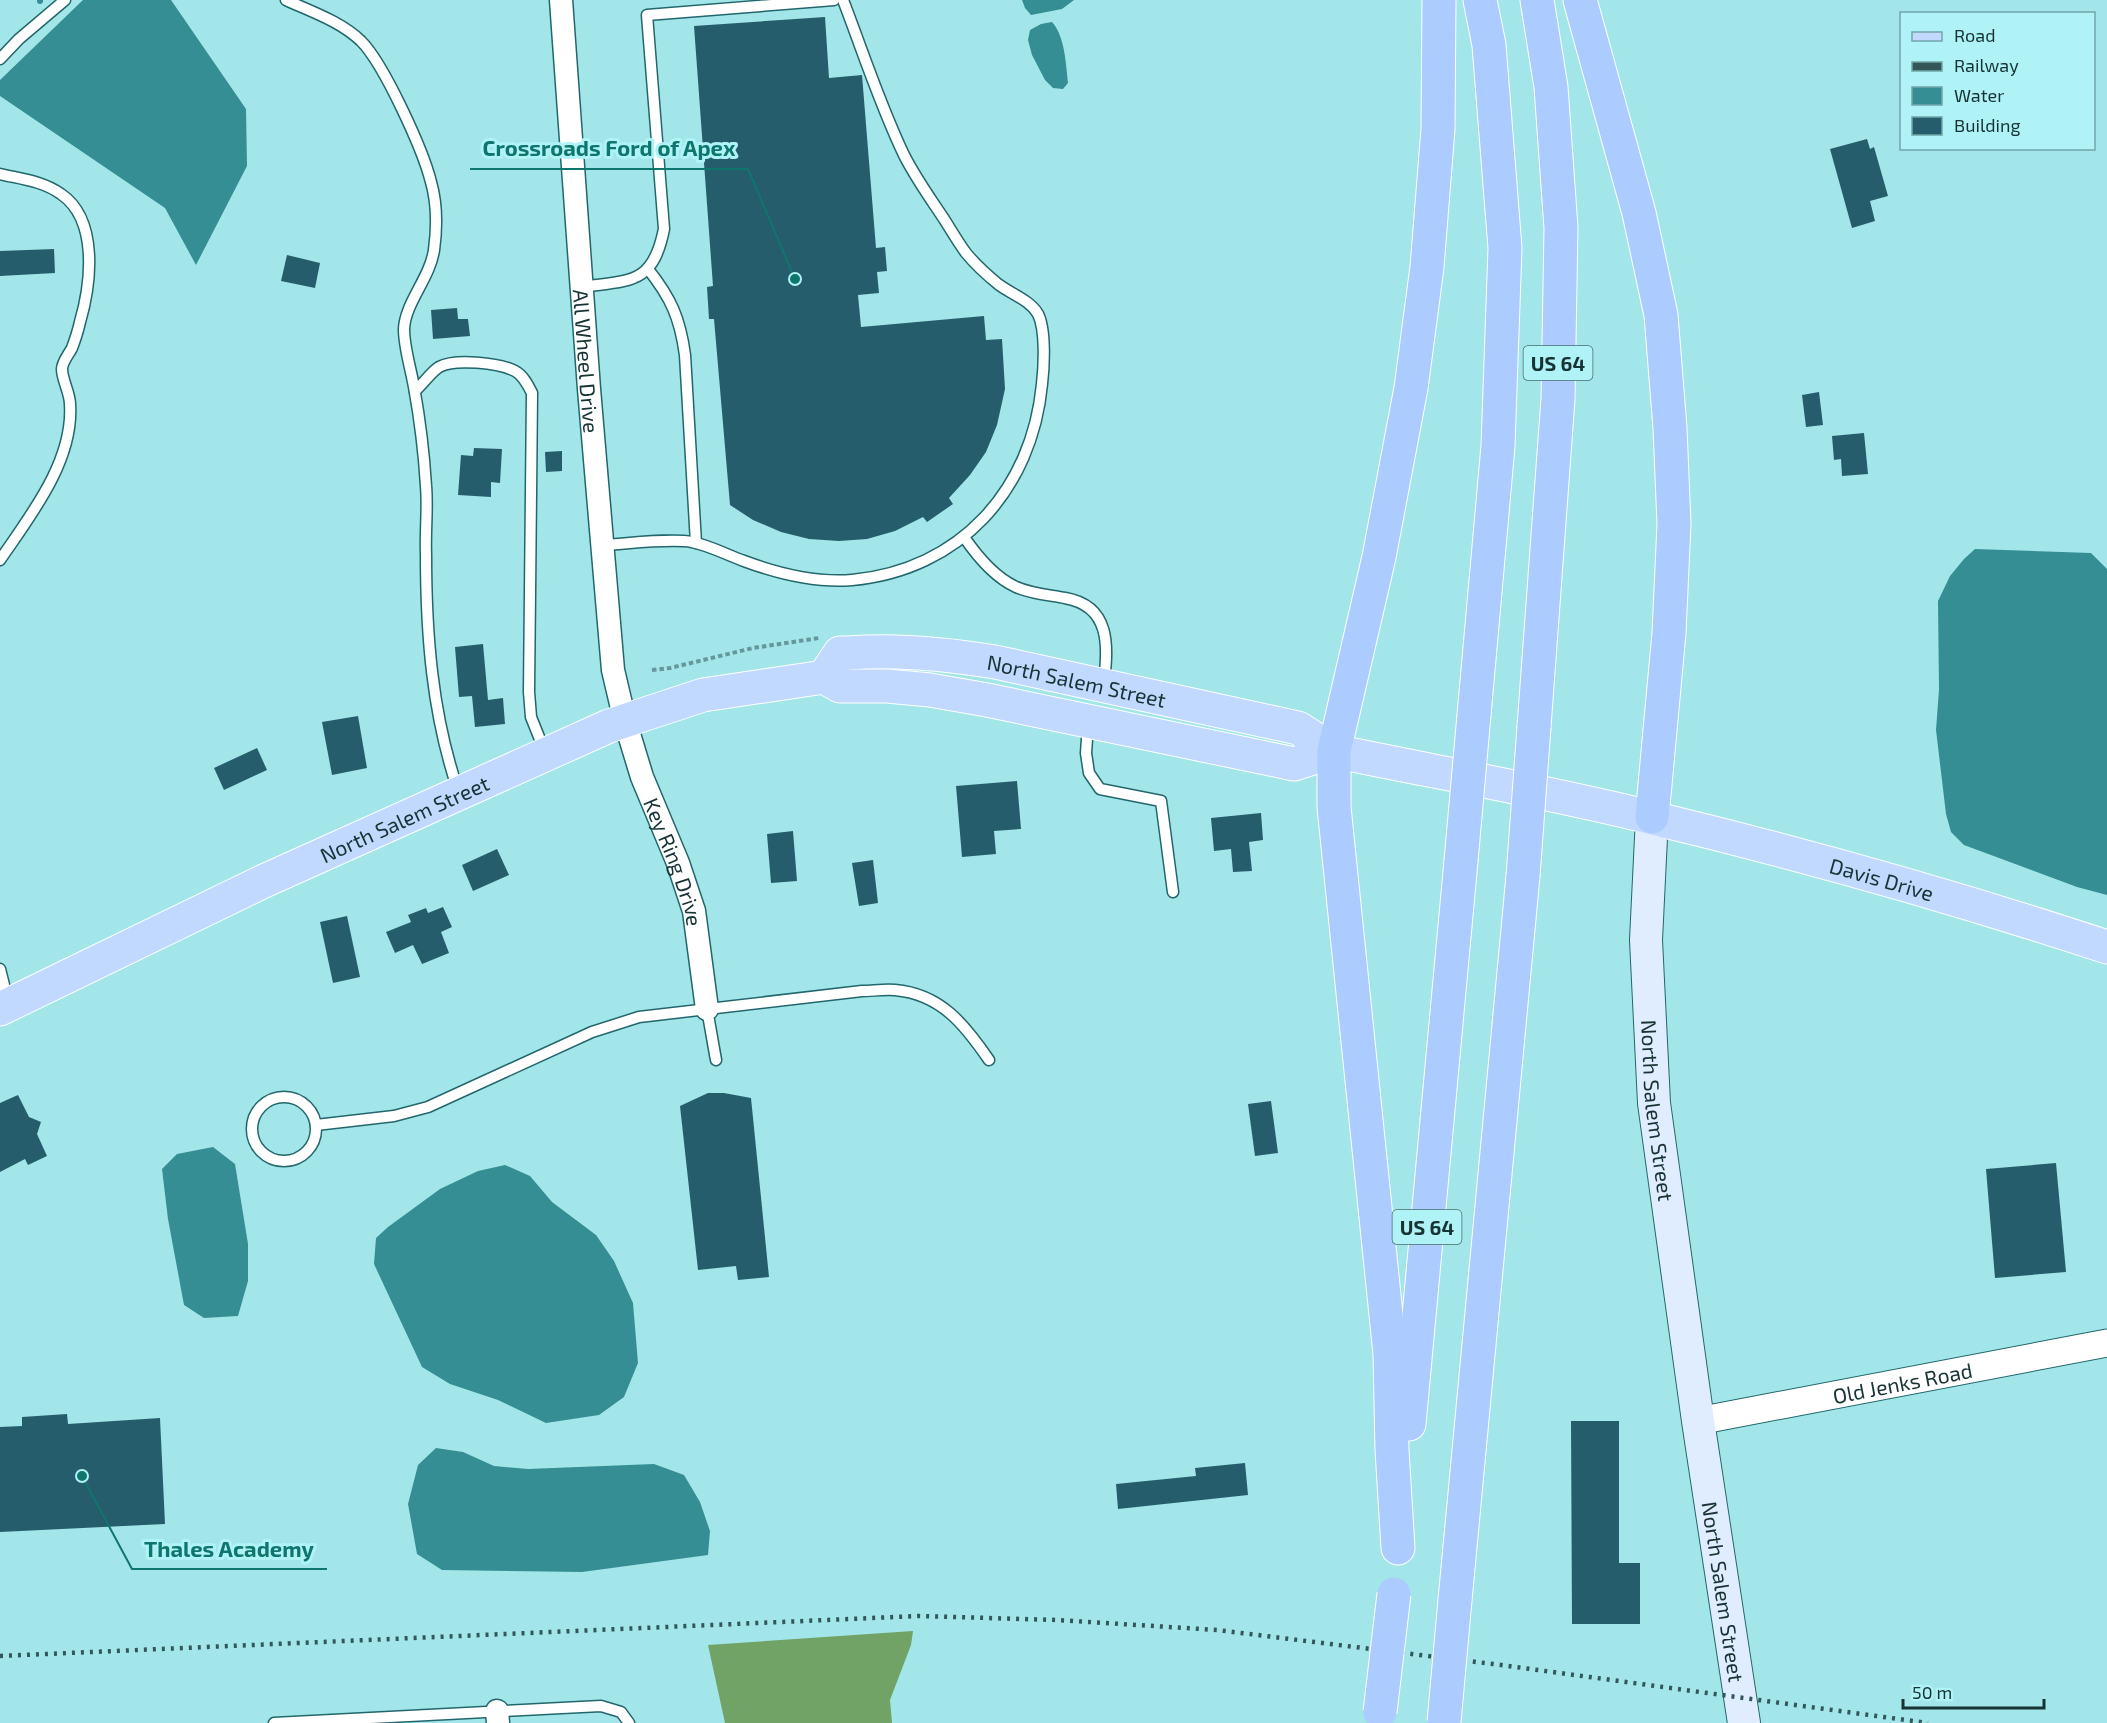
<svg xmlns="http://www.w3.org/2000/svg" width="2107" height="1723" font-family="'Exo 2',sans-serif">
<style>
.forest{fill:#70a365}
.water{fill:#358e93}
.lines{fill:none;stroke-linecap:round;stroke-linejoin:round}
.stream{stroke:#358e93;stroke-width:6}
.building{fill:#265d6c}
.service-casing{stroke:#22676b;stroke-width:13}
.minor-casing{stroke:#22676b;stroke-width:25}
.tertiary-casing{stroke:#22676b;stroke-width:29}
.secondary-casing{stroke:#22676b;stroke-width:34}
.primary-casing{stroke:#fff;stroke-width:35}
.trunk-casing{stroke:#fff;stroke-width:35}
.path{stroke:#66989b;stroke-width:4;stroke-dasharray:4.5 3;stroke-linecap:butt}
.service{stroke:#fff;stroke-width:10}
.minor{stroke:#fff;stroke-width:22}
.tertiary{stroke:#fff;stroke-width:27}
.secondary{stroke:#e0ecff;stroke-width:32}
.primary{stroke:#c1d9ff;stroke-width:33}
.trunk{stroke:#acccff;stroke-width:33}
.rail{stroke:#335758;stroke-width:4.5;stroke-dasharray:3 6;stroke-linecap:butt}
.trunk-bridge-casing{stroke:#fff;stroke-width:35;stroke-linecap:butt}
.trunk-bridge{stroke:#acccff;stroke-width:33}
.labels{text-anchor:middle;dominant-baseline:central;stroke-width:6;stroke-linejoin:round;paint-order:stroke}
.shield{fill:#aff3f6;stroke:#456d6e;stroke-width:1.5}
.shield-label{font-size:20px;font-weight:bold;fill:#173334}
.street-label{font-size:21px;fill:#173334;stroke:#aff3f6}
.leader{fill:none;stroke:#0f766e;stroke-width:2}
.callout-dot{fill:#0f766e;stroke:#aff3f6;stroke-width:2}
.callout-label{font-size:22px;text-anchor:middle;font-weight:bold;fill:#0f766e;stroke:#aff3f6;stroke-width:6;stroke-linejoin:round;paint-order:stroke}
</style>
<rect width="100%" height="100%" fill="#a2e6e9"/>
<path class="forest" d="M 913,1631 L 911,1645 L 890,1700 L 892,1723 L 725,1723 L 708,1645 Z"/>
<g class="water">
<path d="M 83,0 L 171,0 L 246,109 L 247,166 L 196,265 L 165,208 L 0,96 L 0,80 Z"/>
<path d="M 1022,0 L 1074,0 L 1062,9 L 1031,15 L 1025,8 Z"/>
<path d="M 1052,22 C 1065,36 1066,65 1068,83 L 1063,89 L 1053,88 L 1045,80 L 1032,55 L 1028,40 L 1030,30 L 1041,24 Z"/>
<path d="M 1975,549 L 2091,553 L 2107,569 L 2107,895 L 2077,887 L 1964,845 L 1951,832 L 1946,814 L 1936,730 L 1939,690 L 1938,601 L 1950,576 L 1964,559 Z"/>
<path d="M 213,1147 L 235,1164 L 248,1244 L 248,1281 L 238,1316 L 204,1318 L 184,1305 L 168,1219 L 162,1169 L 177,1154 Z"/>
<path d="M 505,1165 L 530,1176 L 552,1202 L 596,1235 L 614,1261 L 633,1303 L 638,1363 L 624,1397 L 599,1415 L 546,1423 L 498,1400 L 450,1384 L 422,1367 L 374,1264 L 376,1238 L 388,1227 L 440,1189 L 478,1171 Z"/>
<path d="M 436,1448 L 463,1452 L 494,1466 L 528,1469 L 654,1464 L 684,1475 L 700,1502 L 710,1531 L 708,1555 L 582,1572 L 442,1570 L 417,1554 L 408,1504 L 418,1465 Z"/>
</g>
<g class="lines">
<path class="stream" d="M 40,0 L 40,1"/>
</g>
<g class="building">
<path d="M 825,17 L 829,78 L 862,75 L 876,248 L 885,247 L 887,271 L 877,272 L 879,293 L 858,295 L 861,327 L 984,316 L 986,340 L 1002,339 L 1005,389 L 997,425 L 986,452 L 970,475 L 949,498 L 953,504 L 927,522 L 923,517 L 895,531 L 867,539 L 839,541 L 809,539 L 781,532 L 753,520 L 730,505 L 714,319 L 709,319 L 707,287 L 713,286 L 694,26 Z"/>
<path d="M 1867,139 L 1870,149 L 1874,147 L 1888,196 L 1870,201 L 1875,221 L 1852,228 L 1830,149 Z"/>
<path d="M 54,249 L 55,273 L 0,276 L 0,251 Z"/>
<path d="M 287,255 L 320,263 L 315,288 L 281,281 Z"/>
<path d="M 457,308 L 458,319 L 468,319 L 470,336 L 433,339 L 431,310 Z"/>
<path d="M 1819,392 L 1823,425 L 1806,427 L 1802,395 Z"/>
<path d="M 1864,433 L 1868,474 L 1842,476 L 1841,459 L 1834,460 L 1832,436 Z"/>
<path d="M 474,448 L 502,449 L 500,483 L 491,482 L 491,497 L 458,495 L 461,455 L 473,456 Z"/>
<path d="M 562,451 L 562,471 L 546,472 L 545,452 Z"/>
<path d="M 483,644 L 488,700 L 503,698 L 505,724 L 475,727 L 472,696 L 459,697 L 455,647 Z"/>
<path d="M 358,716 L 367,768 L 332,775 L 322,722 Z"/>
<path d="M 257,748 L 267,770 L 224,790 L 214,768 Z"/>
<path d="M 1017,781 L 1021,829 L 994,831 L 996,854 L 962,857 L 956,786 Z"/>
<path d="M 1261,813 L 1263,840 L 1249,842 L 1252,871 L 1233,872 L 1231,849 L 1214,851 L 1211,818 Z"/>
<path d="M 793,831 L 797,881 L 771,883 L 767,834 Z"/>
<path d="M 497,849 L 509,875 L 473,891 L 462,865 Z"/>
<path d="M 873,860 L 878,903 L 859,906 L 852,863 Z"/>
<path d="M 443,907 L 452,927 L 441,932 L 449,953 L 422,964 L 413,945 L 395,953 L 386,932 L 411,922 L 408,915 L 426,908 L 428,913 Z"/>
<path d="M 347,916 L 360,977 L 333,983 L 320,922 Z"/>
<path d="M 708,1093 L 724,1093 L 751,1098 L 769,1277 L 738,1280 L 736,1266 L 698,1270 L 680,1106 Z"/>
<path d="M 18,1095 L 29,1117 L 41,1122 L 37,1134 L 47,1156 L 28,1165 L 25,1159 L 0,1172 L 0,1103 Z"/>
<path d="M 1271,1101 L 1278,1153 L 1255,1156 L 1248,1104 Z"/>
<path d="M 2056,1163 L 2066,1272 L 1995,1278 L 1986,1169 Z"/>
<path d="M 67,1414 L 68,1424 L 160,1418 L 165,1524 L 0,1532 L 0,1427 L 22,1426 L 22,1417 Z"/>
<path d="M 1571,1421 L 1619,1421 L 1619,1563 L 1640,1563 L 1640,1624 L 1572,1624 Z"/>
<path d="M 1245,1463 L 1248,1495 L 1118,1509 L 1116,1484 L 1196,1476 L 1195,1468 Z"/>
</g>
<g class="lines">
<g class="service-casing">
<g id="service">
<path d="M 286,0 C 312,12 340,21 361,41 C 384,64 423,150 431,182 C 437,203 437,228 434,250 C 430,278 405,303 404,329 C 404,348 411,369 414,387 C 420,420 424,453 426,486 C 428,509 425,532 426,554 C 426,634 432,714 458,790"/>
<path d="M 0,59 L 19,39 L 65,0"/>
<path d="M 0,174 C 21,179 43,181 61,194 C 99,220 91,284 80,322 C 78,331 75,340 72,348 C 69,354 62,362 62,369 C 62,380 70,393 70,404 C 74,461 30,516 0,560"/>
<path d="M 648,269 C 671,298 680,318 685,355 L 696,543"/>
<path d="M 582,287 C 632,280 653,284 664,229 L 647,15 L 834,0"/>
<path d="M 415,391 C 423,384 431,372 439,367 C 455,358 499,363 515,371 C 523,375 528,385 532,393 L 529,692 L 531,717 L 545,752"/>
<path d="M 964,537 C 977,556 994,577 1016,587 C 1032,594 1049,595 1065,598 C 1111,606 1108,646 1104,682"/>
<path d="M 602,545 C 626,544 670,538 692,542 C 711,546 727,555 744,561 C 779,574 815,583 852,580 C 960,570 1032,490 1042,384 C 1044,367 1046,330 1038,314 C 1030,300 1011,294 998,284 C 987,275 975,264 966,253 C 958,242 951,230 944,219 C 930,198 915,177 904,155 C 880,105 863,52 843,0"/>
<path d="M 1088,725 L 1086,753 L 1089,773 L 1100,789 L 1161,801 L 1173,892"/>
<path d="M 0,969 L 8,1001"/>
<path d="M 707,1009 L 716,1060"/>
<circle cx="284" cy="1129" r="32"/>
<path d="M 316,1125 L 394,1116 L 428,1107 L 592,1032 L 639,1017 L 862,991 C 872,991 884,989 895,990 C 941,994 965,1025 989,1060"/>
<path d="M 274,1723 L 601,1706 L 621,1712 L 629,1723"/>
</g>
</g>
<g class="minor-casing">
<g id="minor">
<path id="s1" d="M 561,0 L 589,389 L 613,670 L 625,721 L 642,777 L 678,863 L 694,911 L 707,1009"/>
<path d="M 497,1711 L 498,1723"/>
</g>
</g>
<g class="tertiary-casing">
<g id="tertiary">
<path id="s2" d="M 1698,1421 L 2107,1343"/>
</g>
</g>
<g class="secondary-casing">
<g id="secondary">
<path id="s3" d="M 1652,817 L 1646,940 L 1654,1103 L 1698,1421 L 1744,1723"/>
</g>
</g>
<g class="primary-casing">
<g id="primary">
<path id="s4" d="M 824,677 L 840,653 L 848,653 C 898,649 947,654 995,662 L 1298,728 L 1334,751 C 1440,773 1549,792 1653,818 C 1806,855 1958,898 2107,947"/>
<path id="s5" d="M 0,1009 L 264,881 L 609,726 L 703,695 L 824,677 L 840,686 L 887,686 L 930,690 L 987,700 L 1294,764 L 1334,751"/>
</g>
</g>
<g class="trunk-casing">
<g id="trunk">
<path d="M 1580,0 L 1639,213 L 1661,315 L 1670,428 L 1674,524 L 1669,633 L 1652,817"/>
<path d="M 1474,715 L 1498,446 L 1505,248 L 1489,45 L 1480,0"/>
<path d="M 1534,727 L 1558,399 L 1561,228 L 1551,87 L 1537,0"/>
<path d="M 1409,1424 L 1461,861"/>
<path d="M 1398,1548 L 1392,1450 L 1390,1354 L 1334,807 L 1334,751 L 1379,557 L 1411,388 L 1427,267 L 1438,129 L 1439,0"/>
<path d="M 1455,1600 L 1523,876"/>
</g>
</g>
<path class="path" d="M 652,670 L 670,668 L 753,648 L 819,638"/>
<use href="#service" class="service"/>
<use href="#minor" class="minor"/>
<use href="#tertiary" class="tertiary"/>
<use href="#secondary" class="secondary"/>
<use href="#primary" class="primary"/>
<use href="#trunk" class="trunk"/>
<path class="rail" d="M 0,1656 L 918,1616 L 1057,1620 L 1217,1630 L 1501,1665 L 1928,1723"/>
<g class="trunk-bridge-casing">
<g id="trunk-bridge">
<path d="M 1461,861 L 1474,715"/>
<path d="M 1523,876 L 1534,727"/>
<path d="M 1380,1712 L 1394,1594"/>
<path d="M 1444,1722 L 1455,1600"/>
</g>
</g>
<use href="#trunk-bridge" class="trunk-bridge"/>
</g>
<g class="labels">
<g class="shield">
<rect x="1523.5" y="346" width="69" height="34" rx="4.5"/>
<rect x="1392.5" y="1210" width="69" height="34" rx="4.5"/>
</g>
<g class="shield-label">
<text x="1558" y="363">US 64</text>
<text x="1427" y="1227">US 64</text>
</g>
<g class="street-label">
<text stroke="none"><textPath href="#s1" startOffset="362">All Wheel Drive</textPath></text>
<text stroke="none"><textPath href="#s4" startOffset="268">North Salem Street</textPath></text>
<text stroke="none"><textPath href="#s5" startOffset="447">North Salem Street</textPath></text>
<text stroke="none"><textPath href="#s1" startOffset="874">Key Ring Drive</textPath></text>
<text stroke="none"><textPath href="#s4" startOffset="1100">Davis Drive</textPath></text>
<text stroke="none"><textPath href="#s3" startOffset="294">North Salem Street</textPath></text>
<text stroke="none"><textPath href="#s2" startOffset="208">Old Jenks Road</textPath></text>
<text stroke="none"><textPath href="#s3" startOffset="780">North Salem Street</textPath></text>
</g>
</g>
<path class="leader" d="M795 279L748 169H470M82 1476L132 1569H327"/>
<g class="callout-dot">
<circle cx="795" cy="279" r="6"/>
<circle cx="82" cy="1476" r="6"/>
</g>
<g class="callout-label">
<text x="609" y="156">Crossroads Ford of Apex</text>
<text x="229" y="1557">Thales Academy</text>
</g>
<rect x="1900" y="12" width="195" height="138" fill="#aff3f6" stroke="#72a6a8" stroke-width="1.5"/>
<rect x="1912" y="32" width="30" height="9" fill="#c1d9ff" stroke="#72a6a8" stroke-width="1.5"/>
<text x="1954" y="42" font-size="18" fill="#173334">Road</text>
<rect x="1912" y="62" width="30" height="9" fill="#335758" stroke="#72a6a8" stroke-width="1.5"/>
<text x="1954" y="72" font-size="18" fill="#173334">Railway</text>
<rect x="1912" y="87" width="30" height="18" fill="#358e93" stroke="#72a6a8" stroke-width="1.5"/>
<text x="1954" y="102" font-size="18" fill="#173334">Water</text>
<rect x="1912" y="117" width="30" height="18" fill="#265d6c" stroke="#72a6a8" stroke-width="1.5"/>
<text x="1954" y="132" font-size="18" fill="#173334">Building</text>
<path d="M1903 1699v9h141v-9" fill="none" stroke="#173334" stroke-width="3"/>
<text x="1912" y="1699" font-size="18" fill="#173334" stroke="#aff3f6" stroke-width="4.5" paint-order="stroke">50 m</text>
</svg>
